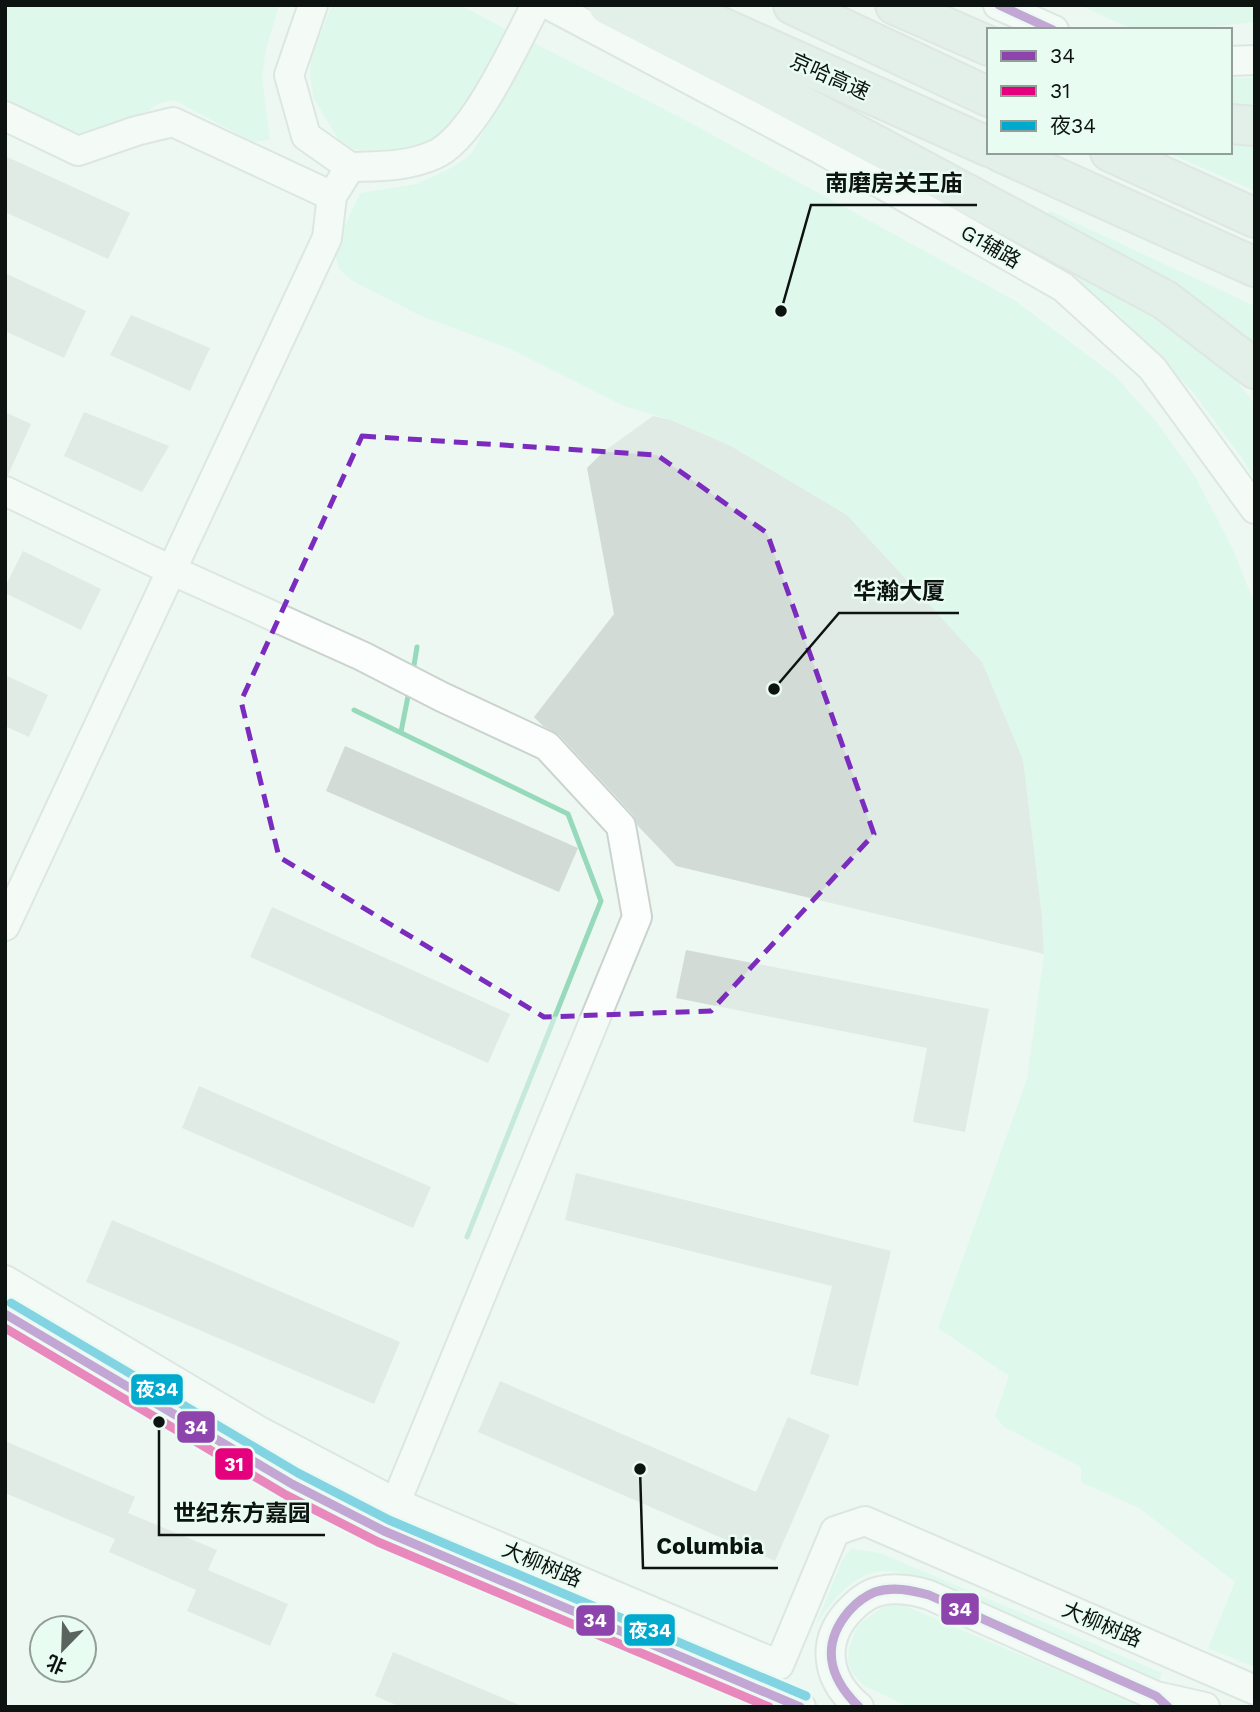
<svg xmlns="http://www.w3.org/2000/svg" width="1260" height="1712" font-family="'Work Sans','Noto Sans SC',sans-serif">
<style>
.green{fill:#cff9e4}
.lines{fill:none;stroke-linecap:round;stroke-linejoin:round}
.stream{stroke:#96d9bb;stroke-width:5}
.building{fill:#d3dbd6}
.minor-casing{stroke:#cbd3ce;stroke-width:32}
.highway-casing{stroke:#cdd2cf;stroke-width:42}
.minor{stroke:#fcfefd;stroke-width:28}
.highway{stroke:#d8e4de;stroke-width:38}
.bus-1-casing{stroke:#e9fcf2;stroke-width:14}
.bus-2-casing{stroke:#e9fcf2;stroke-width:14}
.bus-3-casing{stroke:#e9fcf2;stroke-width:14}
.bus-1{stroke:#8e44ad;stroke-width:9}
.bus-2{stroke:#e5007d;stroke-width:9}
.bus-3{stroke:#00a9ce;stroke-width:9}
.marked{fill:none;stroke:#7b2cbf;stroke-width:5;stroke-dasharray:14 9;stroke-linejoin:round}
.labels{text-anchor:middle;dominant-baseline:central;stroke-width:5;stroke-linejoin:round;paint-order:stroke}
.street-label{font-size:21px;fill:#0d1310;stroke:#e9fcf2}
.leader{fill:none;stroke:#0d1310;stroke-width:2.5}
.callout-dot{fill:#0d1310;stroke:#e9fcf2;stroke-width:2.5}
.callout-label{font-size:23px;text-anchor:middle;font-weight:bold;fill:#0d1310;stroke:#e9fcf2;stroke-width:5;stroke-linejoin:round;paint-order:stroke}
.line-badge{stroke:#e9fcf2;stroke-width:2.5}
.badge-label{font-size:19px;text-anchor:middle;font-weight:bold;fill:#fff}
</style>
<rect width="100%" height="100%" fill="#edf8f2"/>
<g class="green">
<path d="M 5,5 L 279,5 L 266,49 L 262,76 L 270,140 L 253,142 L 174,100 L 160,103 L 134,120 L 77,143 L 5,109 Z"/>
<path d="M 332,5 L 460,5 L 509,31 L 447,134 L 427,148 L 382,156 L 350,148 L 338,139 L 314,99 L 310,77 L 311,57 Z"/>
<path d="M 1080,5 L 1255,5 L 1255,22 L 1183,30 L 1134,30 Z"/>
<path d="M 532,42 L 687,121 L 1014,300 L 1114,375 L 1156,421 L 1195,476 L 1233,550 L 1255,605 L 1255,1667 L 1208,1648 L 1235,1582 L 1139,1508 L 1081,1482 L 1081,1467 L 1004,1427 L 995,1416 L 1009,1376 L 938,1328 L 1027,1079 L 1044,954 L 1042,917 L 982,662 L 847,515 L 731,446 L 671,420 L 624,406 L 511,349 L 421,316 L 353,281 L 339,269 L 334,249 L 360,193 L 417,184 L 455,166 L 472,153 Z"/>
<path d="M 1230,78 L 1255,78 L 1255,109 L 1230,107 Z"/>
<path d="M 1230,143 L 1255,144 L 1255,191 L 1166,152 L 1230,152 Z"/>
<path d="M 1050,211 L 1255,306 L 1255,359 L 1046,219 Z"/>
<path d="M 1038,244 L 1162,316 L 1238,383 L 1255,404 L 1255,481 L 1242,458 L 1192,391 L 1116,312 L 1031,257 Z"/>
<path d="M 851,1549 L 880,1553 L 1162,1673 L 1159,1682 L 918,1578 C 909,1576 900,1572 891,1571 C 857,1568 830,1601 815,1627 L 842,1560 Z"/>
<path d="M 903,1605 L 1137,1704 L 1140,1707 L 909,1707 L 863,1685 L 851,1671 L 848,1661 L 849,1648 L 857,1627 L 864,1620 L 885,1606 Z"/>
</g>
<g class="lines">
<g class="stream">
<path d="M 413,671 L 417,647"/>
<path d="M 354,710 L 568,814 L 601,901 L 467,1237"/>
<path d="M 401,732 L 409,691"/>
</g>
</g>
<g class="building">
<path d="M 5,156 L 130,213 L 108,259 L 5,212 Z"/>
<path d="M 5,273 L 86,311 L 64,358 L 5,331 Z"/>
<path d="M 131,315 L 210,348 L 190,391 L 110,355 Z"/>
<path d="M 5,412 L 31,424 L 8,475 L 5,475 Z"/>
<path d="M 84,412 L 169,446 L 142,492 L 64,456 Z"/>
<path d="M 653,416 L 671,420 L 731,446 L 847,515 L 982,662 L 1023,760 L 1042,917 L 1044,954 L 676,866 L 638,826 L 633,815 L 559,735 L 543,726 L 534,717 L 614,614 L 587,468 L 603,452 Z"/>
<path d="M 23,551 L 101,589 L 81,630 L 5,593 L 5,587 Z"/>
<path d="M 5,675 L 48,695 L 29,737 L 5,726 Z"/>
<path d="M 345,746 L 578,848 L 559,892 L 326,791 Z"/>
<path d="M 272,907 L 510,1014 L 488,1063 L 250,957 Z"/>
<path d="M 686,950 L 989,1009 L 965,1132 L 913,1122 L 927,1048 L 676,998 Z"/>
<path d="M 199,1086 L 431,1187 L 413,1228 L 182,1128 Z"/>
<path d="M 576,1173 L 891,1251 L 858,1386 L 810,1374 L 832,1286 L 565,1220 Z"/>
<path d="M 112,1220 L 400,1342 L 374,1404 L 86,1282 Z"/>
<path d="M 500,1381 L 756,1492 L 788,1417 L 830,1435 L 775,1561 L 478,1432 Z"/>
<path d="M 5,1441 L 135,1497 L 128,1513 L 217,1550 L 208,1570 L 288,1604 L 270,1646 L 187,1611 L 196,1590 L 109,1552 L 115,1539 L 5,1493 Z"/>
<path d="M 393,1652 L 524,1707 L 401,1707 L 375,1696 Z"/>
</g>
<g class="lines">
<g class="minor-casing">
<g id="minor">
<path d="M 549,5 L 820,149 L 1063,287 L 1152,368 L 1255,509"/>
<path d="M 998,5 L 1054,30"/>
<path d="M 1230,61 L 1255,60"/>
<path d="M 5,116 L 78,151 L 136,131 L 173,122 L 332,196"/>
<path d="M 350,167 C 379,166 407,167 434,155 C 474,138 515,44 536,5"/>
<path d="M 5,491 L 171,570 L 362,656 L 442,697 L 547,746 L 621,826 L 637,917 L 384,1531"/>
<path d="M 5,926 L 327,238 L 332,196 L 350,167 L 306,136 L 289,75 L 313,5"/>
<path d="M 5,1280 L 261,1432 L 396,1503 L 779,1665 L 835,1531 L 865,1521 L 1255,1690"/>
<path d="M 5,1314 L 292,1484 L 384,1531 L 801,1707"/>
<path d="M 859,1707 C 825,1679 820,1639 852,1608 C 860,1600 869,1593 880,1591 C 897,1587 913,1590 929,1595 L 1156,1696 L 1205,1707"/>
</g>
</g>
<g class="highway-casing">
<g id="highway">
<path d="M 608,5 L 775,91 L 1165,300 L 1255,369"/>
<path d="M 672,5 L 989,147"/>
<path d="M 793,5 L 989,97"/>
<path d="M 895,5 L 989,46"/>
<path d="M 1230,124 L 1255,126"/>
<path d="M 1000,152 L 1255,267"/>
<path d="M 1110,152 L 1255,218"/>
</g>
</g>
<use href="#minor" class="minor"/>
<use href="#highway" class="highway"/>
<g class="bus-1-casing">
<g id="bus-1">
<path d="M 999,5 L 1053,30"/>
<path d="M 5,1314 L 292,1484 L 384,1531 L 800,1707"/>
<path d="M 859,1707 C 829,1678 820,1645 849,1611 C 856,1603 865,1596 875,1592 C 893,1586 912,1590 929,1595 L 1156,1696 L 1168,1707"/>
</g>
</g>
<g class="bus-2-casing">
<path id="bus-2" d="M 5,1328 L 286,1495 L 378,1542 L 769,1707"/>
</g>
<g class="bus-3-casing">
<path id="bus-3" d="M 11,1303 L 298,1473 L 389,1520 L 806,1696"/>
</g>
<use href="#bus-1" class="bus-1"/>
<use href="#bus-2" class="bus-2"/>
<use href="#bus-3" class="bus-3"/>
</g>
<path d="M0 0H1260V1712H0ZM 362,436 L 657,455 L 767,533 L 874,834 L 711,1011 L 544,1017 L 279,857 L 241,701 Z" fill="#edf8f2" fill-opacity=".55" fill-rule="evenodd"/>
<path class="marked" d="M 362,436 L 657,455 L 767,533 L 874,834 L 711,1011 L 544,1017 L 279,857 L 241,701 Z"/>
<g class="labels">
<g class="street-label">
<text transform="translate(830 76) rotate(24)">京哈高速</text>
<text transform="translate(991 246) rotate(30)">G1辅路</text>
<text transform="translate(542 1564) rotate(23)">大柳树路</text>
<text transform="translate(1102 1624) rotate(23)">大柳树路</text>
</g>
</g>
<path class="leader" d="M781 311L811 205H977M774 689L839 613H959M159 1422L159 1535H325M640 1469L643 1568H778"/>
<g class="callout-dot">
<circle cx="781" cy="311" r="7"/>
<circle cx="774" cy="689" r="7"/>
<circle cx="159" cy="1422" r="7"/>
<circle cx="640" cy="1469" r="7"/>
</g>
<g class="callout-label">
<text x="894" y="191">南磨房关王庙</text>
<text x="899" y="599">华瀚大厦</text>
<text x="242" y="1521">世纪东方嘉园</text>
<text x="710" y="1554">Columbia</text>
</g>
<g class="line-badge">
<rect x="130" y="1373" width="54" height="33" rx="7" fill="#00a9ce"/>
<rect x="176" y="1410" width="40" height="34" rx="7" fill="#8e44ad"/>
<rect x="214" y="1447" width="40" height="34" rx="7" fill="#e5007d"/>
<rect x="940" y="1592" width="40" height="34" rx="7" fill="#8e44ad"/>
<rect x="575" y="1604" width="41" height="33" rx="7" fill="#8e44ad"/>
<rect x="623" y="1613" width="53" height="34" rx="7" fill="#00a9ce"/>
</g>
<g class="badge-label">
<text x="157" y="1396">夜34</text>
<text x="196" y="1434">34</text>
<text x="234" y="1471">31</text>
<text x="960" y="1616">34</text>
<text x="595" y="1627">34</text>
<text x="650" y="1637">夜34</text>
</g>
<rect width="1260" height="1712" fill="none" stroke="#0d1310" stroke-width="14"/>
<rect x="987" y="28" width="245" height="126" fill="#e9fcf2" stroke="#919f98" stroke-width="2"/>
<rect x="1001" y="51" width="35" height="10" fill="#8e44ad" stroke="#919f98" stroke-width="2"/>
<text x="1050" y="63" font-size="21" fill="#0d1310">34</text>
<rect x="1001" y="86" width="35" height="10" fill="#e5007d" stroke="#919f98" stroke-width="2"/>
<text x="1050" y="98" font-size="21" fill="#0d1310">31</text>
<rect x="1001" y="121" width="35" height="10" fill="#00a9ce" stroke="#919f98" stroke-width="2"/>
<text x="1050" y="133" font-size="21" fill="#0d1310">夜34</text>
<g transform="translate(63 1649) rotate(203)"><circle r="33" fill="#e9fcf2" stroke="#919f98" stroke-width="2"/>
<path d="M0-5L12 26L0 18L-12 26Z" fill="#5b635f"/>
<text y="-10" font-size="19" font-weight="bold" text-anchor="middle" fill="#0d1310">北</text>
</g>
</svg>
